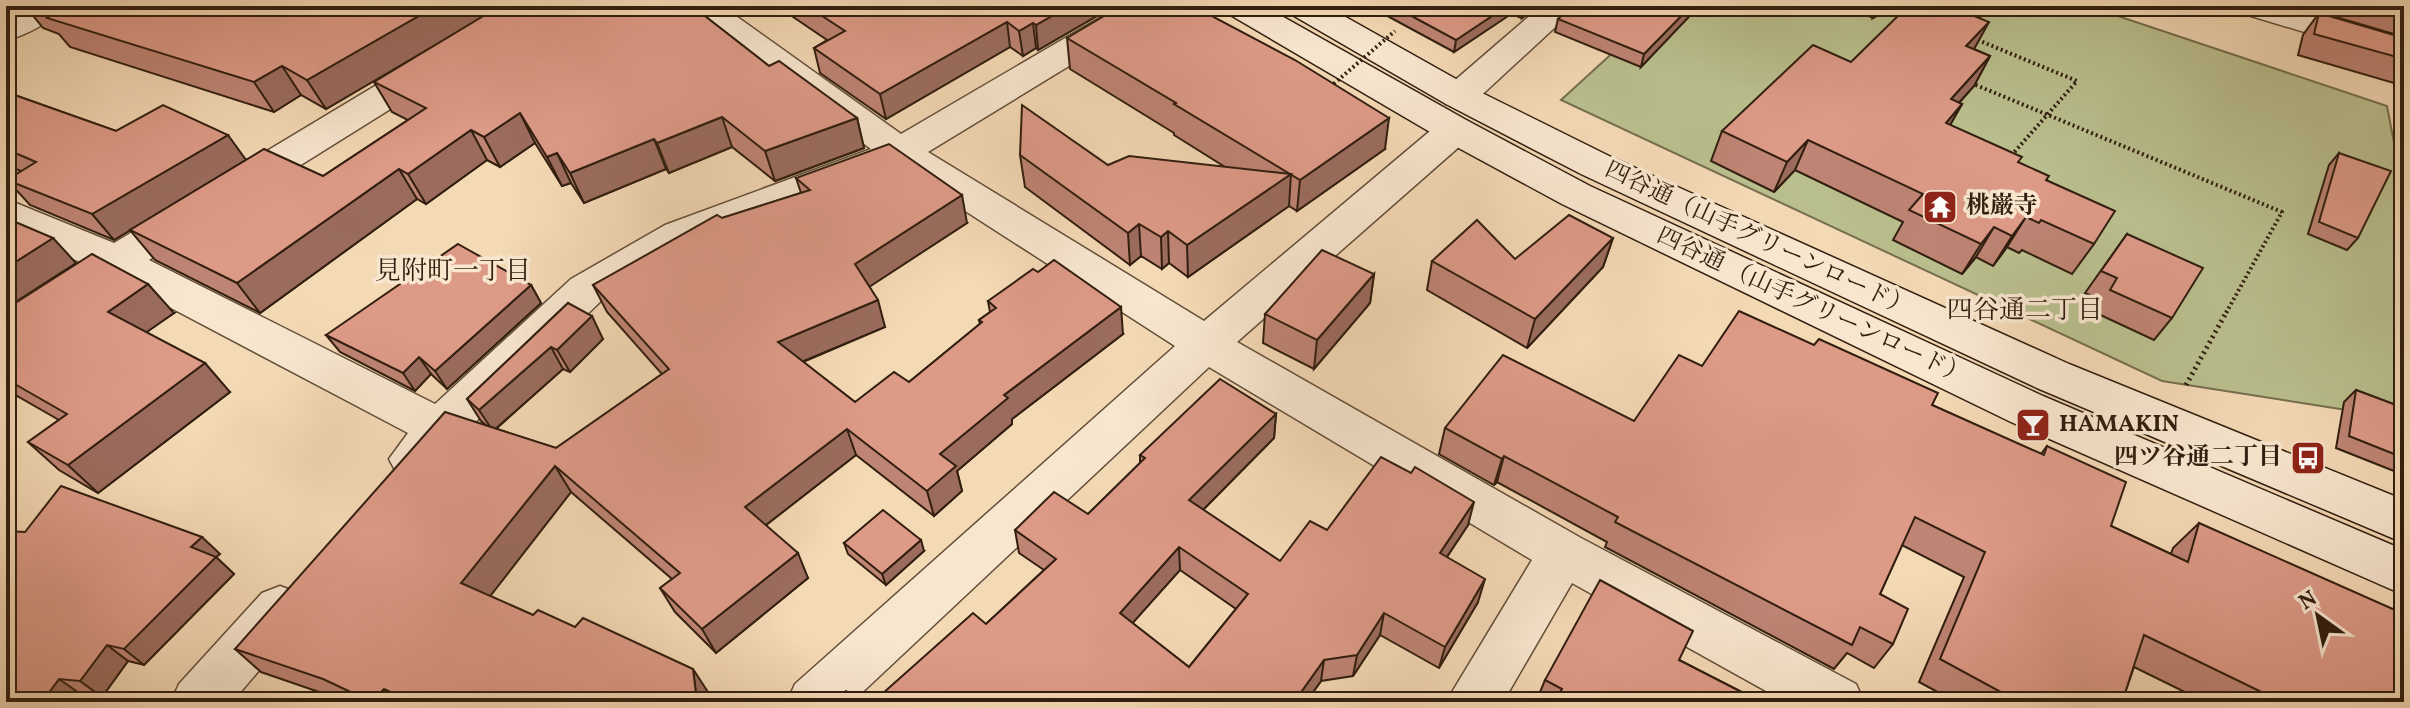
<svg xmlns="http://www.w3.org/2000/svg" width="2410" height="708" font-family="Vollkorn,'Noto Serif JP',serif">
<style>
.green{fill:#babf8e;stroke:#766e4e;stroke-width:2}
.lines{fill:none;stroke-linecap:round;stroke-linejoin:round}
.street-casing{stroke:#624d38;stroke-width:3}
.secondary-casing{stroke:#311e0f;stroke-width:3}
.path-far1{stroke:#311e0f;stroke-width:4;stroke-dasharray:2 3;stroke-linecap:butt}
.path{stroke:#311e0f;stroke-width:5;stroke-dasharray:2 4;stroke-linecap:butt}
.street{fill:#f8e6cf;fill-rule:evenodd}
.secondary{fill:#f8e6cf;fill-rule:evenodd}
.path-bridge{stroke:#311e0f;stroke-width:4;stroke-dasharray:2 3;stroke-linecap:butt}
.wall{fill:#be8474;stroke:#311e0f;stroke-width:2;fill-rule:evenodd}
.shaded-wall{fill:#9b6c5e;stroke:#311e0f;stroke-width:2}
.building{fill:#dd9a87;stroke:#311e0f;stroke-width:2;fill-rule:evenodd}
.labels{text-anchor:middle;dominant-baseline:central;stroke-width:7;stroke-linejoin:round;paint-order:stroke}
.poi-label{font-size:24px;font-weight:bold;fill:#311e0f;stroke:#f8e6cf;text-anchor:start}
.street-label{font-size:24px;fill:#311e0f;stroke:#f8e6cf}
.neighbourhood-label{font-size:26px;fill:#311e0f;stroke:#f8e6cf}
</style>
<rect width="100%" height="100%" fill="#f4d9b5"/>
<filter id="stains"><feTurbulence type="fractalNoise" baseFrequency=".0025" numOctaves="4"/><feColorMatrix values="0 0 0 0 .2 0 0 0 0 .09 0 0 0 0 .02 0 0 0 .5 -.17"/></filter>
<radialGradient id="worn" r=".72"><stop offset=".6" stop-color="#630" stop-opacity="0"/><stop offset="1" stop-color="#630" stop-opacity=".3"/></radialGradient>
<path class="green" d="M 1664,6 L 2088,6 L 2387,106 L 2404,195 L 2404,419 L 2162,381 L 1561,100 Z"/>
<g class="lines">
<g class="street-casing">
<g id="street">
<path d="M 22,6 L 63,6 C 52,22 25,36 6,40 L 6,15 Z"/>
<path d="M 508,6 L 549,6 L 544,13 L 149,260 L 435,404 L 571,279 L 665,225 L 871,149 L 688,13 L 683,6 L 722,6 L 901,134 L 1120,6 L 1161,6 L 1156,13 L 928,152 L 1204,321 L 1442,121 L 1455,118 L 1468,121 L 1474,130 L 1468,139 L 1237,342 L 1581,538 L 1856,684 L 1864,702 L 1786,702 L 1572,583 L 1503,702 L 1446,702 L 1532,560 L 1209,367 L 852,702 L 787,702 L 795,684 L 1175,346 L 897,167 L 693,245 L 601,301 L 456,441 L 430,472 L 413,478 L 396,472 L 389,459 L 408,433 L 118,280 L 21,344 L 6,349 L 6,312 L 82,263 L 6,229 L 6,199 L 114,243 Z"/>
<path d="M 1541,6 L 1578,6 L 1472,104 L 1459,107 L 1446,104 L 1441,96 L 1446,88 Z"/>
<path d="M 2236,6 L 2289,6 L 2404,40 L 2404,62 L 2241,13 Z"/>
<path d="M 280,586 L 298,593 L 306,609 L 298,625 L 232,702 L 171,702 L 179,684 L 262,593 Z"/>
</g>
</g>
<g class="secondary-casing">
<g id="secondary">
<path d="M 1222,6 L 1264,6 L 1468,121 L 1590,186 L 2043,396 L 2404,550 L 2404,595 L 2011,422 L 1562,204 L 1442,139 L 1227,13 Z"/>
<path d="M 1284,6 L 1326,6 L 1472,88 L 1609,156 L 2069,364 L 2404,500 L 2404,543 L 2037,388 L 1581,174 L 1446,104 L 1289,13 Z"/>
</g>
</g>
<g class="path-far1">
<path d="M 1977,23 L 1994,6"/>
<path d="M 1973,38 L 2077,81 L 2010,157"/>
<path d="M 1971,83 L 2282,212 L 2226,313"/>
</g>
<path class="path" d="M 2186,385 L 2227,311"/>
<use href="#street" class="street"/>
<use href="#secondary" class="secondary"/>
<path class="path-bridge" d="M 1330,87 L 1395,31"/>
</g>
<g class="wall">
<path d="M 25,6 L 692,6 L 769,66 L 857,118 L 864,148 L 775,181 L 732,147 L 669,173 L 666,169 L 584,203 L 571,183 L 562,186 L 535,143 L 500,167 L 487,160 L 426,204 L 417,199 L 260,313 L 155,260 L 130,230 L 114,240 L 30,205 L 7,180 L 21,171 L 6,165 L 6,92 L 116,131 L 323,176 L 408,120 L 392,112 L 374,82 L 426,50 L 326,109 L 301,95 L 274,112 L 70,47 L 59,34 L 43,28 Z"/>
<path d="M 777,6 L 1114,6 L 1038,50 L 1036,48 L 1023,56 L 1010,47 L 886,119 L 820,73 L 814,48 L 827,40 Z"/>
<path d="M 1369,6 L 1537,6 L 1522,18 L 1511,14 L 1454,52 Z"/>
<path d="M 1699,6 L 1641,67 L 1555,32 L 1558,19 Z"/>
<path d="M 1844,6 L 1894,6 L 1873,18 Z"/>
<path d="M 2310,6 L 2404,6 L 2404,37 L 2309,9 Z"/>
<path d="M 2319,13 L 2404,38 L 2404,86 L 2298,55 L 2303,35 Z"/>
<path d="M 1067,38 L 1385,149 L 1297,211 L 1289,206 L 1188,277 L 1169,263 L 1162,269 L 1141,256 L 1130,265 L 1025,187 L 1020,155 L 1108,165 L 1225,167 L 1174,135 L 1174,133 L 1070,69 Z"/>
<path d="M 1974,49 L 1990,56 L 1974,86 L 1959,103 L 1962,104 L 1950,125 L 2018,163 L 2047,180 L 2094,244 L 2072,274 L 2022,250 L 2019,253 L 2007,247 L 1993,266 L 1976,257 L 1962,274 L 1893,240 L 1903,222 L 1795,170 L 1774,192 L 1711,161 L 1722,131 L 1851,62 Z"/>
<path d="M 2339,153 L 2358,238 L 2347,250 L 2308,234 L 2329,165 Z"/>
<path d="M 796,178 L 967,223 L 869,286 L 885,327 L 803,362 L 855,402 L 909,382 L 980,324 L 979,320 L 990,312 L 988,301 L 1123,334 L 1012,419 L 1012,424 L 957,471 L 962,491 L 934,516 L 856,455 L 766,525 L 808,578 L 716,653 L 675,612 L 660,588 L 672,579 L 571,492 L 490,596 L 708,692 L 709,702 L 348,702 L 261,672 L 235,649 L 487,426 L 481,421 L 467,399 L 568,303 L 603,339 L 570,372 L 563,369 L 496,429 L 556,448 L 662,374 L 607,312 L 593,285 L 722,218 L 801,193 Z"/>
<path d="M 2127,234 L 2172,318 L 2154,340 L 2094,312 L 2101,300 L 2085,293 Z"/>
<path d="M 1613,238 L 1603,267 L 1527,348 L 1427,290 L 1432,261 L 1515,259 Z"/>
<path d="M 1374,274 L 1370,303 L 1314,369 L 1263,343 L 1265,314 Z"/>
<path d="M 531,285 L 541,303 L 447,389 L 431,374 L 415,391 L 340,352 L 326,335 Z"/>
<path d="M 6,309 L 174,313 L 146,332 L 230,392 L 98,493 L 59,470 L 28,442 L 59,420 L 17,396 L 6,404 Z"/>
<path d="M 1702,366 L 1932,405 L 2041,454 L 2047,446 L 2111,526 L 2171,554 L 2173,548 L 2199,523 L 2404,702 L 2205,702 L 2134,667 L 2122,702 L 1956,702 L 1919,682 L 1964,577 L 1902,545 L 1880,594 L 1893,644 L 1874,668 L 1847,653 L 1834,669 L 1605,547 L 1607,542 L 1497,482 L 1494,485 L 1439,454 L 1445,428 L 1634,421 Z"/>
<path d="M 2356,390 L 2404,408 L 2404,475 L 2336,448 L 2344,402 Z"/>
<path d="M 1276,414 L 1274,438 L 1203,510 L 1280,561 L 1327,530 L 1468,525 L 1447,557 L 1478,602 L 1439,668 L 1380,635 L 1353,676 L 1321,681 L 1306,702 L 873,702 L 986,624 L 1044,570 L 1019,553 L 1015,530 L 1088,514 L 1140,463 L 1140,455 ZM 1180,570 L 1236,609 L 1189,667 L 1132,623 Z"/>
<path d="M 844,543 L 924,551 L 886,585 L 848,554 Z"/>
<path d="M 220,554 L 216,557 L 234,574 L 144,665 L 128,661 L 102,697 L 82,695 L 6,702 Z"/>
<path d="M 1679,660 L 1761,702 L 1548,702 L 1538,697 L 1545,680 Z"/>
</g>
<g class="shaded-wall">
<path d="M 6,6 L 17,6 L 6,13 Z"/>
<path d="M 436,6 L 502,6 L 326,109 L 307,80 Z"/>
<path d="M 1069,6 L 1114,6 L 1038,50 L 1036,25 Z"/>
<path d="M 1507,6 L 1513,6 L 1511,14 L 1454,52 L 1456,40 Z"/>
<path d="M 1525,6 L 1537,6 L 1522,18 Z"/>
<path d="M 1691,6 L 1699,6 L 1641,67 L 1644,54 Z"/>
<path d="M 1879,6 L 1894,6 L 1873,18 Z"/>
<path d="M 1007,22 L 1010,47 L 886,119 L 880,94 Z"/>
<path d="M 1989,22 L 1973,51 L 1966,46 Z"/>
<path d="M 1033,23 L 1036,48 L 1023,56 L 1019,31 Z"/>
<path d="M 1990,56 L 1974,86 L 1935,129 L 1951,99 Z"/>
<path d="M 282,66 L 301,95 L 274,112 L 254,82 Z"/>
<path d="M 1962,104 L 1945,134 L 1946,123 Z"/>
<path d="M 520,113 L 535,143 L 500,167 L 484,137 Z"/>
<path d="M 722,117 L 732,147 L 669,173 L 657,143 Z"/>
<path d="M 857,118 L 864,148 L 775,181 L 765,151 Z"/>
<path d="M 1389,118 L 1385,149 L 1297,211 L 1300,180 Z"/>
<path d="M 471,130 L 487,160 L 426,204 L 408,174 Z"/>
<path d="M 228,135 L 246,160 L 114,240 L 92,214 Z"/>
<path d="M 654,139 L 666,169 L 584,203 L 570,173 Z"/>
<path d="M 1808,140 L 1795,170 L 1774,192 L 1787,162 Z"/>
<path d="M 557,153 L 571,183 L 562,186 L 547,157 Z"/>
<path d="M 399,169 L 417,199 L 260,313 L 237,283 Z"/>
<path d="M 1291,174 L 1289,206 L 1188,277 L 1187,245 Z"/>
<path d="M 962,195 L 967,223 L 863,291 L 855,264 Z"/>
<path d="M 2026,217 L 2007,247 L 1993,266 L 2012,236 Z"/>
<path d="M 1139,224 L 1141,256 L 1130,265 L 1128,233 Z"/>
<path d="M 1994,227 L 1976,257 L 1962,274 L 1981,244 Z"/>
<path d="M 1168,231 L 1169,263 L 1162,269 L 1161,237 Z"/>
<path d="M 53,238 L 76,263 L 6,308 L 6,268 Z"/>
<path d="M 1613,238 L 1603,267 L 1527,348 L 1535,319 Z"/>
<path d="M 1374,274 L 1370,303 L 1314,369 L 1317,340 Z"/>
<path d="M 148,284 L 174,313 L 134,341 L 108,312 Z"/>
<path d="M 531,285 L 541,303 L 447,389 L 435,371 Z"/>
<path d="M 878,300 L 885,327 L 787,368 L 778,342 Z"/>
<path d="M 1121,307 L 1123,334 L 1012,419 L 1012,424 L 957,471 L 962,491 L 934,516 L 927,491 L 940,454 L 1004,395 Z"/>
<path d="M 592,316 L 603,339 L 570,372 L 557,350 Z"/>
<path d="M 551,347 L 563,369 L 493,431 L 479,410 Z"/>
<path d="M 419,357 L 431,374 L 415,391 L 403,373 Z"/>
<path d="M 205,363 L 230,392 L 98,493 L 68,465 Z"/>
<path d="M 6,386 L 17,396 L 6,404 Z"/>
<path d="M 1276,414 L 1274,438 L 1189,524 L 1189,500 Z"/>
<path d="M 847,429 L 856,455 L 757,532 L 745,507 Z"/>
<path d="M 1504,456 L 1497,482 L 1494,485 L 1502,459 Z"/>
<path d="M 555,466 L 571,492 L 481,608 L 461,583 Z"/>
<path d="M 1474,502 L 1468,525 L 1434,576 L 1440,553 Z"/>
<path d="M 202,537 L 220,554 L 216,557 L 234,574 L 144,665 L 124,649 L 191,547 Z"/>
<path d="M 921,540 L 924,551 L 886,585 L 882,574 Z"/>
<path d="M 1179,547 L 1180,570 L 1122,635 L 1120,613 Z"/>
<path d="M 798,553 L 808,578 L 716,653 L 702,629 Z"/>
<path d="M 1485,579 L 1478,602 L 1439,668 L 1445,647 Z"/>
<path d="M 1384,613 L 1380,635 L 1353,676 L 1357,655 Z"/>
<path d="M 107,645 L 128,661 L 102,697 L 80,681 Z"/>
<path d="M 1324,660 L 1321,681 L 1306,702 L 1294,702 Z"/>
<path d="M 693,669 L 708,692 L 709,702 L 697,702 Z"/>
<path d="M 59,679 L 82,695 L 77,702 L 42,702 Z"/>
<path d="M 384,689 L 398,702 L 372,702 Z"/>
</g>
<g class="building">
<path d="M 42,6 L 436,6 L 307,80 L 282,66 L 254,82 L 47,18 L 58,11 Z"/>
<path d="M 500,6 L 692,6 L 769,66 L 779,61 L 857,118 L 765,151 L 722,117 L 657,143 L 654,139 L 570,173 L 557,153 L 547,157 L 520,113 L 484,137 L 471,130 L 408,174 L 399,169 L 237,283 L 130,230 L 264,149 L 323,176 L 426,108 L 374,82 Z"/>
<path d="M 807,6 L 1069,6 L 1036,25 L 1033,23 L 1019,31 L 1007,22 L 880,94 L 814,48 L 845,31 Z"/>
<path d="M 1121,6 L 1193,6 L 1295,60 L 1389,118 L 1300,180 L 1174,104 L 1176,103 L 1067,38 Z"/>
<path d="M 1393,6 L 1507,6 L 1456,40 Z"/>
<path d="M 1572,6 L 1691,6 L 1644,54 L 1558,19 Z"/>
<path d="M 1908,6 L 1950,6 L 1989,22 L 1966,46 L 1990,56 L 1951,99 L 1962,104 L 1946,123 L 2022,157 L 2018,162 L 2049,176 L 2046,180 L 2115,211 L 2094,244 L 2041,220 L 2039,223 L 2026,217 L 2012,236 L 1994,227 L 1981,244 L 1909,210 L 1923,194 L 1808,140 L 1787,162 L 1722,131 L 1813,45 L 1851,62 Z"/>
<path d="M 2388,6 L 2404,6 L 2404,11 Z"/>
<path d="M 2319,13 L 2404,38 L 2404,59 L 2314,34 Z"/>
<path d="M 6,92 L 116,131 L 163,105 L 228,135 L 92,214 L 7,180 L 36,162 L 6,149 Z"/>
<path d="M 1022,105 L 1108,165 L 1129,156 L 1291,174 L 1187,245 L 1168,231 L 1161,237 L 1139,224 L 1128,233 L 1020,155 Z"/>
<path d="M 889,144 L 962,195 L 855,264 L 878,300 L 778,342 L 855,402 L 894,372 L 909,382 L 982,322 L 979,320 L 996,308 L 988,301 L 1033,269 L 1038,272 L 1054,260 L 1121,307 L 1004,395 L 1008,398 L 940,454 L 956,466 L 927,491 L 847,429 L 745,507 L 798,553 L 702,629 L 660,588 L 680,573 L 555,466 L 461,583 L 533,615 L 538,610 L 575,627 L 583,618 L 693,669 L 697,702 L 444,702 L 436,698 L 432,702 L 412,702 L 384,689 L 372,702 L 323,679 L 235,649 L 445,412 L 556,448 L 669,369 L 593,285 L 717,215 L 722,218 L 810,190 L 796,178 Z"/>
<path d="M 2339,153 L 2391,171 L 2358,238 L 2319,222 Z"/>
<path d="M 1569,215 L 1613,238 L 1535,319 L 1432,261 L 1477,220 L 1515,259 Z"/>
<path d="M 6,218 L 53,238 L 6,268 Z"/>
<path d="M 2127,234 L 2203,268 L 2172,318 L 2110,290 L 2117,278 L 2101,271 Z"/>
<path d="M 458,244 L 531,285 L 435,371 L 419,357 L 403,373 L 326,335 Z"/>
<path d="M 1322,250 L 1374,274 L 1317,340 L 1265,314 Z"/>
<path d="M 92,254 L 148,284 L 108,312 L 205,363 L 68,465 L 28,442 L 67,414 L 6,379 L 6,309 Z"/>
<path d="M 568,303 L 592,316 L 557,350 L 551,347 L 479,410 L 467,399 Z"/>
<path d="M 1739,311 L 1814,345 L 1819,339 L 1938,393 L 1932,405 L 2044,455 L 2047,446 L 2126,482 L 2111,526 L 2188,562 L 2199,523 L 2404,614 L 2404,702 L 2282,702 L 2144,635 L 2122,702 L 2008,702 L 2010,697 L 1940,659 L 1985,552 L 1915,517 L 1880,594 L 1908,609 L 1893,644 L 1860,627 L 1852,645 L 1615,522 L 1618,517 L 1504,456 L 1502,459 L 1445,428 L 1503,355 L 1634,421 L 1679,355 L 1702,366 Z"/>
<path d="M 1220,379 L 1276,414 L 1189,500 L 1280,561 L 1310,521 L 1327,530 L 1381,457 L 1411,473 L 1415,467 L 1474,502 L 1440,553 L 1485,579 L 1445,647 L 1384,613 L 1357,655 L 1324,660 L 1294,702 L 1036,702 L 1033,699 L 1030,702 L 873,702 L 973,613 L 986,624 L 1056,559 L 1015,530 L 1054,492 L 1088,514 L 1145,458 L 1140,455 ZM 1179,547 L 1248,594 L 1189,667 L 1120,613 Z"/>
<path d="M 2356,390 L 2404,408 L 2404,458 L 2349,436 Z"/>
<path d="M 61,486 L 202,537 L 191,547 L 216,557 L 124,649 L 107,645 L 80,681 L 59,679 L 42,702 L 6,702 L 6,531 L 25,532 Z"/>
<path d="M 883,510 L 921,540 L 882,574 L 844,543 Z"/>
<path d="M 1600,580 L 1693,631 L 1679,660 L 1761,702 L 1555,702 L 1562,689 L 1545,680 Z"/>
<path d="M 846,691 L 858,702 L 834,702 Z"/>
</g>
<defs>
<g id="temple-square" transform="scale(1.8)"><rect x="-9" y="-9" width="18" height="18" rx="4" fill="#8f2418" stroke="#f8e6cf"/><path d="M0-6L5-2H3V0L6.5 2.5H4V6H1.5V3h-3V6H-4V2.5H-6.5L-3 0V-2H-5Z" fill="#fff"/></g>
<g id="bar-square" transform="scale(1.8)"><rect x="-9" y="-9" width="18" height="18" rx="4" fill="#8f2418" stroke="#f8e6cf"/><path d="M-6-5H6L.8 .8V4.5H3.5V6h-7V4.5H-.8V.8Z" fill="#fff"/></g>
<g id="bus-square" transform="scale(1.8)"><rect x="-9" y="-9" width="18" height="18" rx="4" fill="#8f2418" stroke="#f8e6cf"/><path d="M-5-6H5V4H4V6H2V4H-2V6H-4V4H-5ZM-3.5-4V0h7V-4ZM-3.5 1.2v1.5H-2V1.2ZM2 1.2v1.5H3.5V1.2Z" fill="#fff"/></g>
</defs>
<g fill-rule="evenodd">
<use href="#temple-square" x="1940" y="207"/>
<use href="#bar-square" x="2033" y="425"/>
<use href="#bus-square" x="2308" y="458"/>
</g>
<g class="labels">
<g class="poi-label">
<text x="1966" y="207">桃巌寺</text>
<text x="2059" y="425">HAMAKIN</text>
<text x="2282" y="458" text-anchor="end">四ツ谷通二丁目</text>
</g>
<g class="street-label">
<text transform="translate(1758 240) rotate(25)">四谷通（山手グリーンロード）</text>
<text transform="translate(1812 307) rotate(25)">四谷通 （山手グリーンロード）</text>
</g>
<g class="neighbourhood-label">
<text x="453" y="272">見附町一丁目</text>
<text x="2025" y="311">四谷通二丁目</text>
</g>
</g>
<rect width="2410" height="708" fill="none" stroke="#f4d9b5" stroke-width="32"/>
<rect x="8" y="8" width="2394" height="692" fill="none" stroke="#311e0f" stroke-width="4"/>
<rect x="16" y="16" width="2378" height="676" fill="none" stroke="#311e0f" stroke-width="2"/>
<g transform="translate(2318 616) rotate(327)" stroke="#f8e6cf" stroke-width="6" paint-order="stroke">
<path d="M0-6L14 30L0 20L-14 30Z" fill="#311e0f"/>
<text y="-12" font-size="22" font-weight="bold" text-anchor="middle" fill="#311e0f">N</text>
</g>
<rect width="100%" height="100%" filter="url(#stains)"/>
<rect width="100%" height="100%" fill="url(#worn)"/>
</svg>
